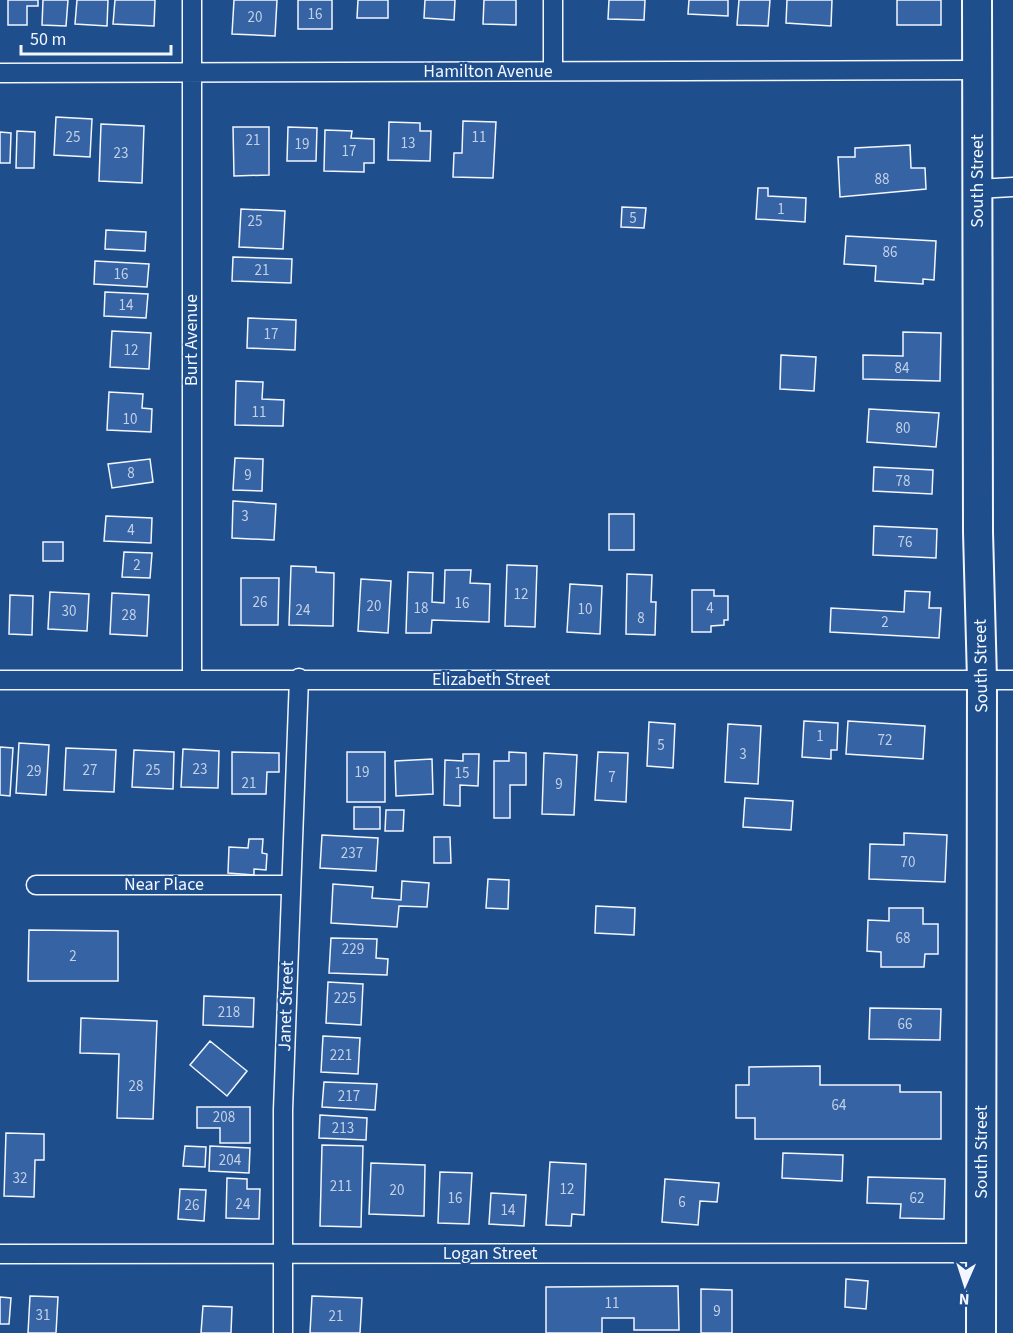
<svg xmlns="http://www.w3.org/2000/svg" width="1013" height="1333" font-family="'Source Sans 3',sans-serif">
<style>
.building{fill:#3563a3;stroke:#f2f6ff;stroke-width:1.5}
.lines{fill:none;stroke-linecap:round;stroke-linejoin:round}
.minor-casing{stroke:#f2f6ff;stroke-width:21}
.primary-casing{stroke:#f2f6ff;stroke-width:32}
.minor{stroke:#1f4e8c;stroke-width:18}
.primary{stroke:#1f4e8c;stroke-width:28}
.labels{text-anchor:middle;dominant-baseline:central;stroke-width:4.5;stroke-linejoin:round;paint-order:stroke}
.number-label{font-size:15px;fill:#c3d1e8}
.street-label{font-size:18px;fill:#f2f6ff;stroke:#1f4e8c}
</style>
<rect width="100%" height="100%" fill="#1f4e8c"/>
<path class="building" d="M8,0H38V6H27V25H8Z
M43,0H68L66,26L42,25Z
M77,0H108L107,26L75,24Z
M115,0H155L154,26L113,24Z
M234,0H277L275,36L232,34Z
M298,0H332V29H298Z
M358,0H388V18H357Z
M425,0H455L454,20L424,18Z
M484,0H516V25L483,24Z
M609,0H645L644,20L608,19Z
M689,0H728V16L688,14Z
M739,0H770L768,26L737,25Z
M787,0H832L831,26L786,23Z
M897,0H941V25H897Z
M56,117L92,119L90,157L54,155Z
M463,121L496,122L493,178L453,177L454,153H462Z
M389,122L420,123V131H431L430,161L388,160Z
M101,124L144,126L142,183L99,181Z
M233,127H269V175L234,176Z
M288,127L317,128L316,161H287Z
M325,130L352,131L351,138L374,139V163H364V172L324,171Z
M17,131L35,132L34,168H16Z
M0,132L11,133L10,163H0Z
M910,145L911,168H925L926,189L840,197L838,157H855V148Z
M758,188H768V196L806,198L805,222L756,219Z
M622,207L646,208L644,228L621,227Z
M241,209L285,211L283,249L239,247Z
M106,230L146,232L145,251L105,249Z
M846,236L936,241L934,280L923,279V284L875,281L876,266L844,264Z
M233,257L292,259L291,283L232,281Z
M95,261L149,264L147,287L94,284Z
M105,292L148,294L146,318L104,316Z
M248,318L296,320L295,350L247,348Z
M112,331L151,333L149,369L110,367Z
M903,332L941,333L940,381L863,379V355L903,356Z
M781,355L816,357L814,391L780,389Z
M236,381L263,382L262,399L284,400L283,426L235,425Z
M109,392L143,394L142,408L152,409L151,432L107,430Z
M869,409L939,413L936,447L867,442Z
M235,458L263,459L262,491L233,490Z
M150,459L153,482L112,488L108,464Z
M874,467L933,470L932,494L873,491Z
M233,501L276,504L274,540L232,538Z
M609,514H634V550H609Z
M106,516L152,518L151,543L104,541Z
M874,526L937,529L936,558L873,555Z
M43,542H63V561H43Z
M124,552L152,553L150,578L122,577Z
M507,565L537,566L535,627L505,626Z
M291,566L316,567V572L334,573L333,626L289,625Z
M445,570H471L470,583L490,584L489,622L432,620L431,633H406L408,572L433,573L432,602L444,603Z
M627,574L652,575L651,602H656L655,635L626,634Z
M241,578H279L278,625H241Z
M361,579L391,581L388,633L358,631Z
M570,584L602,586L600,634L567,632Z
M692,590H714V596H728V620H724V625L711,626V632H692Z
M905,591L930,592L929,608H941L939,638L830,632L831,608L904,612Z
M50,592L89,594L87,631L48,629Z
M112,593L149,595L147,636L110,634Z
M10,595L33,596L32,635L9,634Z
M804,721L838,723L837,750H831V759L802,757Z
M848,721L925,726L923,759L846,754Z
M649,722L675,724L673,768L647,766Z
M728,724L761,726L758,784L725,782Z
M19,743L49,745L46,795L16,793Z
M0,747L13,748L10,796L0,795Z
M66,748L116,750L114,792L64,790Z
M183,749L219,751L218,788L181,787Z
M134,750L174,752L173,789L132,787Z
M232,752L279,753V772H267L266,794H232Z
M347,752H385V802H347Z
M509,752L526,753V785H510V818H494V761H509Z
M598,752L628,753L626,802L595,800Z
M544,753L577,755L574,815L542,814Z
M463,754H479L478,786L460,785V806L444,805L445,760L463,761Z
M432,759L433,794L396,796L395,761Z
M745,798L793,801L791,830L743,827Z
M354,807H380V829H354Z
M386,810H404L403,831H385Z
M904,833L947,835L945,882L869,879L870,844L904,845Z
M322,835L378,838L376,871L320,868Z
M434,837H450L451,863H434Z
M249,839H263L262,853L267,854L266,870L254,869V875L228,873L229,847L248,848Z
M488,879L509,880L508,909L486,908Z
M402,881L429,883L427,907L399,906L397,927L331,923L333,884L373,887L372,898L401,900Z
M596,906L635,908L634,935L595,933Z
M889,908H923V924H938V954H925L924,967H881V952L867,951L868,920L889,921Z
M29,930L118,931V981H28Z
M331,938L377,939L376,958L388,959L387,975L329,973Z
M328,982L363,984L361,1025L326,1023Z
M204,996L254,998L253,1027L203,1025Z
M870,1008L941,1009L940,1040L869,1039Z
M81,1018L157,1021L153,1119L117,1118L119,1054L80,1053Z
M323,1036L360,1038L358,1074L321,1072Z
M210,1041L247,1071L227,1096L190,1065Z
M820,1066V1085H900V1092H941V1139H755V1118H736V1085H749V1067Z
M324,1082L377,1084L375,1110L322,1107Z
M197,1107H250V1143H220V1128H197Z
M320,1115L367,1118L366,1140L319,1138Z
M6,1133L44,1134V1160H35L34,1197L4,1196Z
M322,1145L363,1146L361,1227L320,1226Z
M185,1146L206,1147L205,1167L183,1166Z
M210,1146L250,1148L249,1173L209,1171Z
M783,1153L843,1155L842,1181L782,1178Z
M550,1162L586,1164L584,1215L572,1214L571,1226L546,1225Z
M371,1163L425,1165L424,1216L369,1214Z
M440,1172L472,1173L469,1224L438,1223Z
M868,1177L945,1179L944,1219L900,1218L901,1204L867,1203Z
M227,1178L247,1179V1189H260L259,1219L226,1218Z
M665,1179L719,1183L717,1202L700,1201L698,1225L662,1222Z
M180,1189L206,1190L204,1221L178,1219Z
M491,1193L526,1195L524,1226L489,1224Z
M846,1279L868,1281L866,1309L845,1307Z
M678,1286L679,1330H634V1318H602V1333H546V1287Z
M701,1289L732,1290V1333H701Z
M30,1296L58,1297L56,1333H28Z
M312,1296L362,1298L360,1333H310Z
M0,1297L11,1298L9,1324H0Z
M203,1306L232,1307L231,1333H201Z"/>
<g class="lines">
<g class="minor-casing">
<path id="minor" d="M192,0V680
M553,0V71
M0,73L977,70
M977,189L1013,187
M0,680H1013
M36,885H291
M0,1254L981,1253
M283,1333V1110L299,678"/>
</g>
<g class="primary-casing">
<path id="primary" d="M977,0L978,532L982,680L981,1333"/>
</g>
<use href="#minor" class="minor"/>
<use href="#primary" class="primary"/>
</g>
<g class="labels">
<g class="number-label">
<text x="315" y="14">16</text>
<text x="255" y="17">20</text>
<text x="73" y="137">25</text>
<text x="479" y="137">11</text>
<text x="253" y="140">21</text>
<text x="408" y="143">13</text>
<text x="302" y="144">19</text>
<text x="349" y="151">17</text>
<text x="121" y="153">23</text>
<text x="882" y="179">88</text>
<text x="781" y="209">1</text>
<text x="633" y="218">5</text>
<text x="255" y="221">25</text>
<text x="890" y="252">86</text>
<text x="262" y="270">21</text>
<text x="121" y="274">16</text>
<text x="126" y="305">14</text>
<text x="271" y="334">17</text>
<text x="131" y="350">12</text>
<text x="902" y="368">84</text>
<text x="259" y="412">11</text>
<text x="130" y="419">10</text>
<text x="903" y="428">80</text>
<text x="131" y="473">8</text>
<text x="248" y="475">9</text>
<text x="903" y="481">78</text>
<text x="245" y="516">3</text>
<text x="131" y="530">4</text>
<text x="905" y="542">76</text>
<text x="137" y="565">2</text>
<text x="521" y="594">12</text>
<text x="260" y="602">26</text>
<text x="462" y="603">16</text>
<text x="374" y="606">20</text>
<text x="421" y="608">18</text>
<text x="710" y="608">4</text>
<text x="585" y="609">10</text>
<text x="303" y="610">24</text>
<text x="69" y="611">30</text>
<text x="129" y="615">28</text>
<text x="641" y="618">8</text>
<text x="885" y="622">2</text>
<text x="820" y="736">1</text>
<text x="885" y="740">72</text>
<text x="661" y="745">5</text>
<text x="743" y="754">3</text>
<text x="200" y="769">23</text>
<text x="90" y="770">27</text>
<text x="153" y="770">25</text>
<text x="34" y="771">29</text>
<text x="362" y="772">19</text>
<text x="462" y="773">15</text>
<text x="612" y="777">7</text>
<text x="249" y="783">21</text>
<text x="559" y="784">9</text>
<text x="352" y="853">237</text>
<text x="908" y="862">70</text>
<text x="903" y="938">68</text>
<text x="353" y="949">229</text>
<text x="73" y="956">2</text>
<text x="345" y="998">225</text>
<text x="229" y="1012">218</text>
<text x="905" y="1024">66</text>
<text x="341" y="1055">221</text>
<text x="136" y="1086">28</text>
<text x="349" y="1096">217</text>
<text x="839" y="1105">64</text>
<text x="224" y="1117">208</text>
<text x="343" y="1128">213</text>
<text x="230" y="1160">204</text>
<text x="20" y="1178">32</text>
<text x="341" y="1186">211</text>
<text x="567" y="1189">12</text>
<text x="397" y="1190">20</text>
<text x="455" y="1198">16</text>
<text x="917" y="1198">62</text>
<text x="682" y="1202">6</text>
<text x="243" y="1204">24</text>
<text x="192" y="1205">26</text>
<text x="508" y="1210">14</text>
<text x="612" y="1303">11</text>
<text x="717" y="1311">9</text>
<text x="43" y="1315">31</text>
<text x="336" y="1316">21</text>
</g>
<g class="street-label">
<text x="488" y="71">Hamilton Avenue</text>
<text transform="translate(977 181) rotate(-90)">South Street</text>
<text transform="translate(191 340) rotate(-90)">Burt Avenue</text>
<text transform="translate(981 666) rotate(-91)">South Street</text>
<text x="491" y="679">Elizabeth Street</text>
<text x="164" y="884">Near Place</text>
<text transform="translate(286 1006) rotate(-88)">Janet Street</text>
<text transform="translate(981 1152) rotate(-90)">South Street</text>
<text x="490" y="1253">Logan Street</text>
</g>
</g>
<g transform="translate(965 1285) rotate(183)" stroke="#1f4e8c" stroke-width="4.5" paint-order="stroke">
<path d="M0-4.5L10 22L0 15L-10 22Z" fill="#f2f6ff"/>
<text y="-9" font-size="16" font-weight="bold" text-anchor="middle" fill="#f2f6ff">N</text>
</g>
<path d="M21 45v9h150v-9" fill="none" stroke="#f2f6ff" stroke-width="3"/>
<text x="30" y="45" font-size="18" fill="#f2f6ff" stroke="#1f4e8c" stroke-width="4.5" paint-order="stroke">50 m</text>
</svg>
